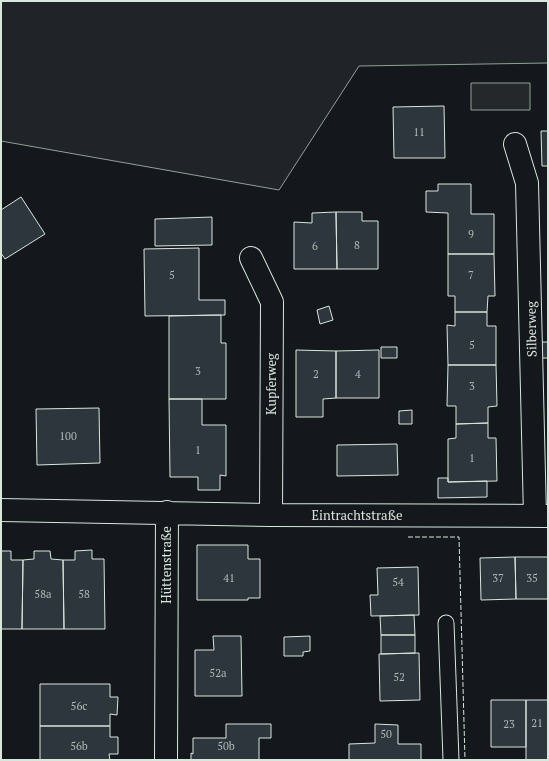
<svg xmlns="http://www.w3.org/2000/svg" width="549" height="761" font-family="'PT Serif',serif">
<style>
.green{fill:#202428;stroke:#939e99}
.parking{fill:#24282b;stroke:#939e99}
.building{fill:#2c363c;stroke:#d8e6dc}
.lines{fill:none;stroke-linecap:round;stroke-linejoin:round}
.service-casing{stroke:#d8e6dc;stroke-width:17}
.minor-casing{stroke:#d8e6dc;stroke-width:24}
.service{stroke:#14181c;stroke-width:15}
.minor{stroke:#14181c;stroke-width:22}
.fence{stroke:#d8e6dc;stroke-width:1;stroke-dasharray:5 2;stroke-linecap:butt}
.labels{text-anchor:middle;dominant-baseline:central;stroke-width:3;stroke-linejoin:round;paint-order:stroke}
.number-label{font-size:11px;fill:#adbab4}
.street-label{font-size:13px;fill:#d8e6dc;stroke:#14181c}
</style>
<rect width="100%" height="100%" fill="#14181c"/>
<path class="green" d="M1,1H548V63L359,66L279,190L1,141Z"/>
<path class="parking" d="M471,83H530V110H471Z"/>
<path class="building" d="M444,106L445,158H394L393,107Z
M541,131H548V166H542Z
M438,184H471V214H494V254H448V213L426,212V191H438Z
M21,197L45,234L5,259L1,253V210Z
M336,212L337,269H294V222L312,223V213Z
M336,212H362V221H378V269H337Z
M212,217V245L155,246V219Z
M199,248V300H225V315L145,316L144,249Z
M448,254H494L495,296H488L487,312H455V296H448Z
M329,306L333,320L320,324L317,310Z
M455,312H487V326H496V365H448L447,325L455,326Z
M221,315V343H226V399H169V316Z
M540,342H548V358H540Z
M381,347H397V358H381Z
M296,350L336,351V398L323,399V417H296Z
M379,350V398H336V351Z
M448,365H496L497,406L488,407V423L456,424V406H447Z
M169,399H202V425H226V476L220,475V490H198V477H170Z
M99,408L100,463L37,465L36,409Z
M412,410V424H399V411Z
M488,423V438H496L497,481L448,482V439L456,438V424Z
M397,444L398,475L337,476V445Z
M438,478H448V482L487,481V497L438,498Z
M197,545H248V559H260V598H248V600H197Z
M92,550V559H104L105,629H64L63,560H75V551Z
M1,551H11V560H23L22,629H1Z
M34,551H50L51,559L63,560L64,629H22L23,560L34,559Z
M515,557H548V599H516Z
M515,557L516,599L481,600L480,558Z
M418,567L419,615L371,616L370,595H378L377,568Z
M414,615L415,635H381L380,616Z
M381,635H415V653L381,654Z
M213,636H241L242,696H195V650H214Z
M310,636V651L303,652V656H284V637Z
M419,653L420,700L380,701L379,654Z
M40,684H110V697H118L117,715L110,714V726H40Z
M491,700H526V747H491Z
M526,700H548V760H526Z
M226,724H271V738H259V760H191V753L193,754V738H226Z
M375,724L398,725V744H421V760H349V744L375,743Z
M40,726H110V737H118V754H109L110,760H40Z"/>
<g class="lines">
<g class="service-casing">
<path id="service" d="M446,623L451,760"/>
</g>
<g class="minor-casing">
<path id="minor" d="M515,144L527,183L535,516
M251,258L272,302L271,515
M1,510L271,515L548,516
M166,760L167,512"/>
</g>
<use href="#service" class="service"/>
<use href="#minor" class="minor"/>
<path class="fence" d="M408,537H459L465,760"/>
</g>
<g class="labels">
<g class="number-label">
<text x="419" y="132">11</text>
<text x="471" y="234">9</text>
<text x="357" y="245">8</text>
<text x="315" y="246">6</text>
<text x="172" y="275">5</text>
<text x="471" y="275">7</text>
<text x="472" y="345">5</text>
<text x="198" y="371">3</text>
<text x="316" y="374">2</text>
<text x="358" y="374">4</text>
<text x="472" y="386">3</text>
<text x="68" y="436">100</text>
<text x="198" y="450">1</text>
<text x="472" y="458">1</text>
<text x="229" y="578">41</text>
<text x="498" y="578">37</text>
<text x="532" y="578">35</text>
<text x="398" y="582">54</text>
<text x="43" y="594">58a</text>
<text x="84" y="594">58</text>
<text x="218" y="673">52a</text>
<text x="399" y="677">52</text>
<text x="79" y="706">56c</text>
<text x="537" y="723">21</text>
<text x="509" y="724">23</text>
<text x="386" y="734">50</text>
<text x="79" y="746">56b</text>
<text x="226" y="746">50b</text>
</g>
<g class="street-label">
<text transform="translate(531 329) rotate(-91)">Silberweg</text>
<text transform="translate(271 384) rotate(-90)">Kupferweg</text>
<text x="357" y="515">Eintrachtstraße</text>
<text transform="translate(166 565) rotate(-90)">Hüttenstraße</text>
</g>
</g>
<rect width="549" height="761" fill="none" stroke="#d8e6dc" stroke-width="4"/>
</svg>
